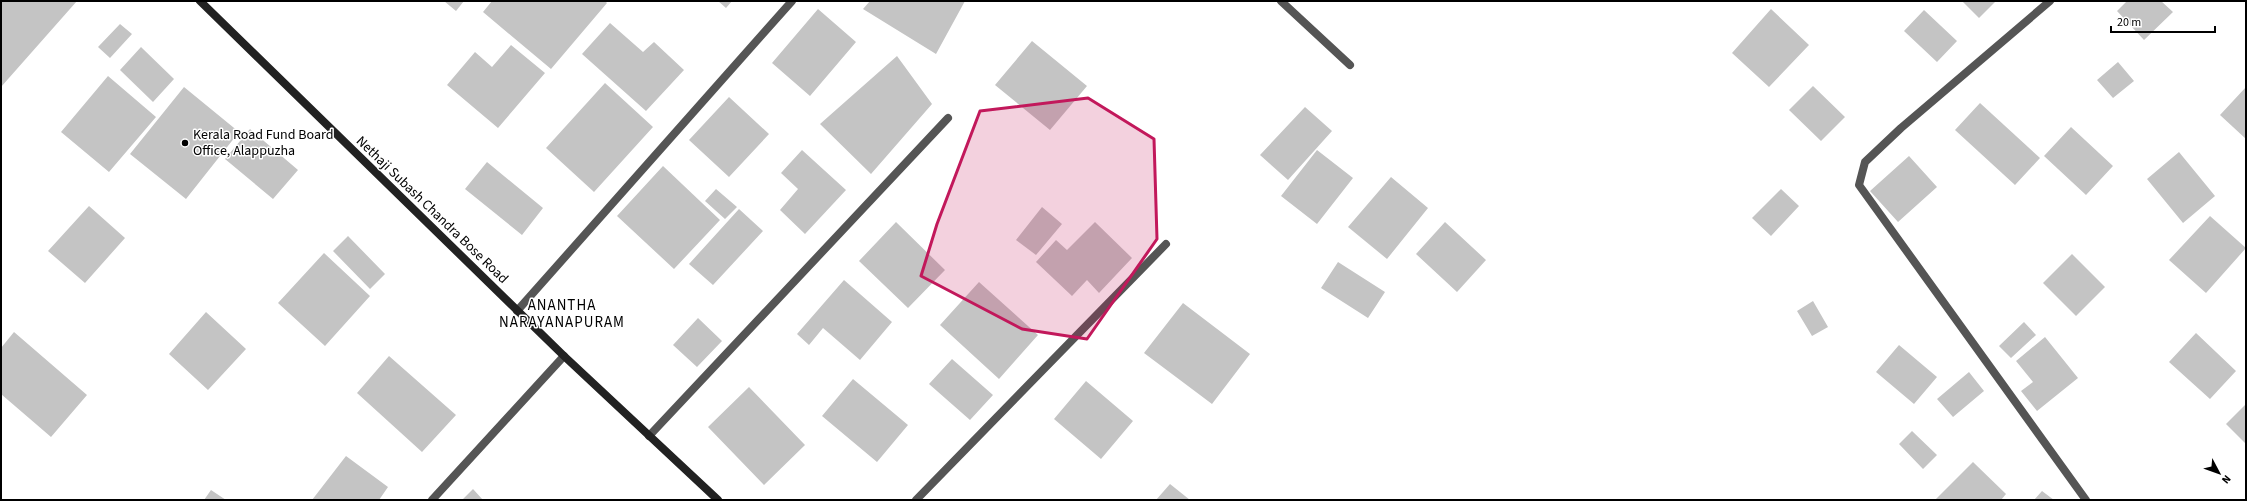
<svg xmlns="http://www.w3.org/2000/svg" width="2247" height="501" font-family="'Source Sans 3',sans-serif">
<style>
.building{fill:#c4c4c4}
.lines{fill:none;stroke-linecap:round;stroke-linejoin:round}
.lane{stroke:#555;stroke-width:8}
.street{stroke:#555;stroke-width:8}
.secondary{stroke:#222;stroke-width:8}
.marked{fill:#c2185b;fill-opacity:0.2;stroke:#c2185b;stroke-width:3;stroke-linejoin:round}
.poi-dot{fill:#000;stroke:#fff;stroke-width:1.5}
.labels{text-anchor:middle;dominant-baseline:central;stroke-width:3;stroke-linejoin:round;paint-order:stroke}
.poi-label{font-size:14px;fill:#000;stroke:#fff;text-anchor:start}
.street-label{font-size:14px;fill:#000;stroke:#fff}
.neighbourhood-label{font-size:15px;letter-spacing:1px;fill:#000;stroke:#fff}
</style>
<rect width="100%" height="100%" fill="#fff"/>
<path class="building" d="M1,1H77L1,87Z
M444,1H464L456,11Z
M492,1H605L607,3L551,69L483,12Z
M718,1H732L726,8Z
M870,1H965L936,54L863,9Z
M1962,1H1996L1979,18Z
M2127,1H2161L2173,12L2144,40L2117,11Z
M818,9L856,42L810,96L772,63Z
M1771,9L1809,45L1769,87L1732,53Z
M1924,10L1957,41L1937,62L1904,31Z
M610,23L643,52L654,42L684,70L646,111L582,54Z
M120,24L132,34L110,58L98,47Z
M1032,41L1087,86L1050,130L995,85Z
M511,45L545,73L498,128L447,85L475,52L492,67Z
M141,47L174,79L153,102L120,70Z
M897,56L932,104L871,174L820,124Z
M2118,62L2134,81L2113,98L2097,80Z
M108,76L156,117L109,172L61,132Z
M605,83L653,127L594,192L546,148Z
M1813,86L1845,117L1821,141L1789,110Z
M184,87L239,132L186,199L130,154Z
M2246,87V139L2220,115Z
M729,97L769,134L729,177L689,140Z
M1980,103L2040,158L2015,185L1955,130Z
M1305,107L1332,131L1288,180L1260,155Z
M2071,127L2113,166L2086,195L2044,156Z
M250,129L298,170L273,199L225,159Z
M802,150L846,190L805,234L780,210L798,189L781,173Z
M1317,150L1353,178L1317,224L1281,196Z
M2179,152L2215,196L2183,223L2147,179Z
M1909,156L1937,187L1898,222L1870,191Z
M487,162L543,208L522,235L465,189Z
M663,166L720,220L674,269L617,216Z
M1391,177L1428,208L1387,259L1348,227Z
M716,189L737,207L725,219L705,201Z
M1781,189L1799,206L1771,236L1752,218Z
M89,206L125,238L85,283L48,251Z
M1042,207L1062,224L1036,255L1016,240Z
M739,209L763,231L713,285L689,264Z
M2210,216L2246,248L2206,293L2169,260Z
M896,222L945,270L908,308L859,261Z
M1095,222L1132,258L1099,293L1087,280L1072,296L1036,262L1056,240L1067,250Z
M1445,222L1486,260L1457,292L1416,254Z
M348,236L385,274L370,289L333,251Z
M324,253L370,296L325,346L278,303Z
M2072,254L2105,287L2076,316L2043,283Z
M1338,262L1385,292L1368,318L1321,288Z
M844,280L892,322L860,360L823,328L809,345L797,334Z
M979,282L1038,335L999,379L940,325Z
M1813,301L1828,327L1812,336L1797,311Z
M1183,303L1250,354L1212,404L1144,353Z
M206,312L246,349L208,390L169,354Z
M698,318L722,341L697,367L673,345Z
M2024,322L2036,335L2011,358L1999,346Z
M14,332L87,395L51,437L1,394V348Z
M2196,333L2236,371L2210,399L2169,362Z
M2045,337L2078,378L2037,411L2021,391L2033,382L2016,361Z
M1899,345L1937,377L1914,404L1876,372Z
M389,356L456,415L422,452L357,393Z
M952,359L993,395L970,420L929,384Z
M1969,372L1984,391L1953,417L1937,399Z
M853,379L908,425L877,462L822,416Z
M1086,381L1133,421L1101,459L1054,419Z
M749,387L805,445L764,485L708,427Z
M2246,404V444L2226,424Z
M1912,431L1937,455L1923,469L1899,444Z
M346,456L388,487L379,500H312Z
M1973,462L2006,494L2001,500H1935Z
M1170,484L1190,500H1156Z
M473,489L483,500H462Z
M211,490L226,500H204Z
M2042,491L2054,500H2034Z"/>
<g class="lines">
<path class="lane" d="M1281,1L1350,65
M649,436L948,118"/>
<path class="street" d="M2050,1L1901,128L1865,162L1859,185L2086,500
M517,311L792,1
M432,500L564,356
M916,500L1166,244"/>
<path class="secondary" d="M200,1L564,356L718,500"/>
</g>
<path class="marked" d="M1088,98L1154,139L1157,239L1087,339L1022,329L921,276L937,224L980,111Z"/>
<circle class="poi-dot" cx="185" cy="143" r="4"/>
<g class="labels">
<g class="poi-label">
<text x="193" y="135">Kerala Road Fund Board<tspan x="193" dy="16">Office, Alappuzha</tspan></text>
</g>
<g class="street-label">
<text transform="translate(432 210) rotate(44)">Nethaji Subash Chandra Bose Road</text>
</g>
<g class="neighbourhood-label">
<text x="562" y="305">ANANTHA<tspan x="562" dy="17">NARAYANAPURAM</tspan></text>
</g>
</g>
<rect width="2247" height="501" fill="none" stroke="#000000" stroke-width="4"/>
<g transform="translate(2219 473) rotate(131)" stroke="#ffffff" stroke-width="3" paint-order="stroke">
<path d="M0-3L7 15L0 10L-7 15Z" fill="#000000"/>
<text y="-6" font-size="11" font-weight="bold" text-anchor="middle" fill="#000000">N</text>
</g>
<path d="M2111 26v6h104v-6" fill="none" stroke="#000000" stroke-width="2"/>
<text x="2117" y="26" font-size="12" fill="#000000" stroke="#ffffff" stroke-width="3" paint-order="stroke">20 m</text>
</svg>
